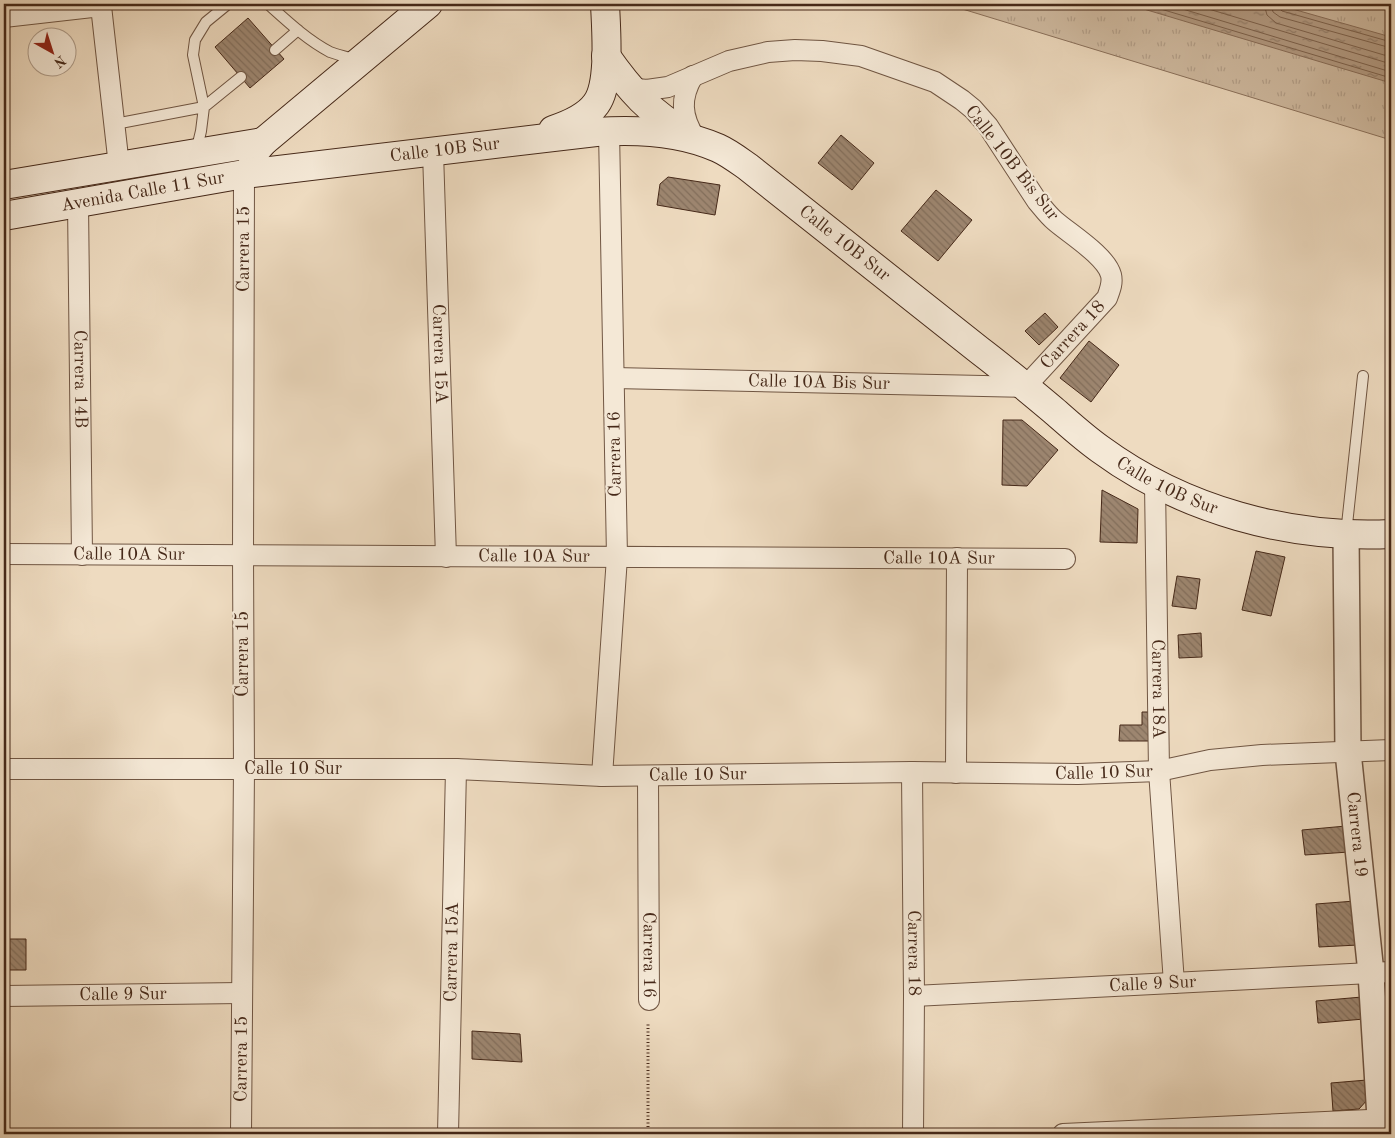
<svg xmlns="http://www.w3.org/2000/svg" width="1395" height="1138" font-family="'Old Standard TT',serif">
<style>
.grass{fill:url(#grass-tufts);stroke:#8c735e}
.water{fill:url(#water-ripples);stroke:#896f5b}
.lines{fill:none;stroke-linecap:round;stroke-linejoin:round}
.shore{stroke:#7e6450;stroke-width:1}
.building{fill:url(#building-back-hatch);stroke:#462919}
.service-casing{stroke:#705643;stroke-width:12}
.minor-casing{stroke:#705643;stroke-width:22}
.tertiary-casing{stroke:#705643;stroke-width:28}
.secondary-casing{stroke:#462919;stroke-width:30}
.path{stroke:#462919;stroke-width:3;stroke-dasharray:1 2.5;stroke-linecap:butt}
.service{stroke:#f4e8d6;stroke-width:10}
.minor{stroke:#f4e8d6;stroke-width:20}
.tertiary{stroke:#f4e8d6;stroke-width:25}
.secondary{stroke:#f4e8d6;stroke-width:28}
.labels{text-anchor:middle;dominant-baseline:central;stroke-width:4.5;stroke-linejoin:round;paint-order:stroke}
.street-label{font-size:18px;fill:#462919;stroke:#f4e8d6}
</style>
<defs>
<pattern id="grass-tufts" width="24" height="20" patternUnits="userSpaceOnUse" patternTransform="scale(1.25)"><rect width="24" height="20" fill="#d1bda4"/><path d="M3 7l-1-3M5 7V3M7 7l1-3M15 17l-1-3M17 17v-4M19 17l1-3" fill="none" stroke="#b5a28d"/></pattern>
<pattern id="water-ripples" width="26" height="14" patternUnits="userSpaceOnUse" patternTransform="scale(1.25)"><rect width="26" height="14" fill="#b59e87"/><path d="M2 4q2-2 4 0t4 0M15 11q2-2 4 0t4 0" fill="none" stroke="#95816e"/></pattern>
<pattern id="building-back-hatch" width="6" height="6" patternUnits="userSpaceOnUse" patternTransform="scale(1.25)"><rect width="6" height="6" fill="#9d8670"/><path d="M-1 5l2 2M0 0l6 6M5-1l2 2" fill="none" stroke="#826e5b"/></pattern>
</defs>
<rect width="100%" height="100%" fill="#eedbc0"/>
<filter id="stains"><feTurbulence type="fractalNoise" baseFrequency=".004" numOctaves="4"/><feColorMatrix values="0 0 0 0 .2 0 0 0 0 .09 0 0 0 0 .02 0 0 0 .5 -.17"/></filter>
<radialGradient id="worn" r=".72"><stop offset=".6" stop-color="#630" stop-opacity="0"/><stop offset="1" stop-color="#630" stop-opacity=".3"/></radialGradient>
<path class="grass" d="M946,4H1391V140Z"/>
<path class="water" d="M1127,4H1275L1391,37V83Z"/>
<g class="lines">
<path class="shore" d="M1144,4L1391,78
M1166,4L1391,72
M1192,4L1391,64
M1264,4L1267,15L1276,23L1384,55L1391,56
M1271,4L1273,12L1280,17L1391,48
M1278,4L1279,8L1282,11L1391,42"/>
</g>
<path class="building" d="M248,18L284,59L250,88L215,47Z
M841,135L874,163L852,190L818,163Z
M668,177L720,185L715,215L657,205L660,184Z
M936,190L972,220L938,261L901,231Z
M1045,313L1058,327L1039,345L1025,331Z
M1089,341L1119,365L1091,402L1060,378Z
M1003,420H1022L1058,450L1027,486L1002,485Z
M1102,490L1138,509L1137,543L1100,542Z
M1256,551L1285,557L1271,616L1242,610Z
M1177,576L1200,579L1196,609L1172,606Z
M1201,633L1202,657L1179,658L1178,635Z
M1142,712H1150V741H1119L1120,725H1142Z
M1346,826L1349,852L1305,855L1302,830Z
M1355,901L1358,945L1319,947L1316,904Z
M4,939H26V970H4Z
M1362,997L1364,1019L1318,1023L1316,1001Z
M472,1031L520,1034L522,1062L472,1059Z
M1367,1080L1368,1099L1359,1109L1333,1111L1331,1083Z"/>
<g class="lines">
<g class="service-casing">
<path id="service" d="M268,4C287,21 307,40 330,52C338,55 348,57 356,60
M275,50L298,30
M115,124L204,107L241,77
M196,152L201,131L204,107L193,55L195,40L206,22L228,4
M1346,534L1363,376"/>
</g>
<g class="minor-casing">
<g id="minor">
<path d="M4,17L101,6L119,166"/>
<path d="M693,76C680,98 681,116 695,138"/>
<path id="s1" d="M433,152L446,557"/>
<path id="s2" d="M78,203L82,555"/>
<path id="s3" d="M614,378L1025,387L1107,298C1110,290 1113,283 1111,275C1106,256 1070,234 1055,221C1048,215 1043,208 1037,201L988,126L973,109L962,100L935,82L861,56L822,51L795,50L768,52L729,61L668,87L647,90L637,89L627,85"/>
<path id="s4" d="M1155,484L1159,771L1174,983"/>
<path id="s5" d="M4,554L1065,559"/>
<path id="s6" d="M4,769H456L602,776L912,772L1078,774L1159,771L1210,760L1262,755L1391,750"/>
<path id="s7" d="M912,772L914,996L913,1134"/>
<path d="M956,773L957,558"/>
<path d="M602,776L617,557L609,131"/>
<path id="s8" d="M648,776L649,1000"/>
<path id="s9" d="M4,996L241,993"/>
<path id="s10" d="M914,996L1391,972"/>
<path id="s11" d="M241,1134L244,769L243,555L244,174"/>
<path id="s12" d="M448,1134L456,769"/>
<path d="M1063,1134L1391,1119"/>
</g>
</g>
<g class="tertiary-casing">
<g id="tertiary">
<path id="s13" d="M1346,534L1348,752L1371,973L1381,1134"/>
</g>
</g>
<g class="secondary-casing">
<g id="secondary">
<path d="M606,56C629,89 651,114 686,133"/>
<path d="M553,130C568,125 586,118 596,104C611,84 606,29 605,4"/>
<path d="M252,155L263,142L428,4"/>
<path d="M4,185L263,142"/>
<path id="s14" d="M4,216L244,174L596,132C637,129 680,131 718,148C729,153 738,160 748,167C825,228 902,289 979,350C1004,369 1028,389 1053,410C1068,423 1083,437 1100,449C1183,510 1289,539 1391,534"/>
</g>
</g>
<path class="path" d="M648,1134V1022"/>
<use href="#service" class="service"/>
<use href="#minor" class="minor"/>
<use href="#tertiary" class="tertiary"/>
<use href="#secondary" class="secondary"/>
</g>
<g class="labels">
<g class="street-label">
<text stroke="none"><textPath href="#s14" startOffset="446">Calle 10B Sur</textPath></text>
<text transform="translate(1012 163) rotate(52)">Calle 10B Bis Sur</text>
<text stroke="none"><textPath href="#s14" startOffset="141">Avenida Calle 11 Sur</textPath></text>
<text stroke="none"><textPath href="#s14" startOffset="881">Calle 10B Sur</textPath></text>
<text stroke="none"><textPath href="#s11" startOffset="885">Carrera 15</textPath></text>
<text stroke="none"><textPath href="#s3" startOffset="482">Carrera 18</textPath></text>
<text stroke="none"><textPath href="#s1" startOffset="202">Carrera 15A</textPath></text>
<text stroke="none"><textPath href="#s2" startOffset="176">Carrera 14B</textPath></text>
<text stroke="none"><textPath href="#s3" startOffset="205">Calle 10A Bis Sur</textPath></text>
<text transform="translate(615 454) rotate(-91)">Carrera 16</text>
<text stroke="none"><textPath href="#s14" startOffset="1286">Calle 10B Sur</textPath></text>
<text stroke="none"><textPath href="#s5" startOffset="125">Calle 10A Sur</textPath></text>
<text stroke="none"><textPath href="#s5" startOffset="530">Calle 10A Sur</textPath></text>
<text stroke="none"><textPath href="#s5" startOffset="935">Calle 10A Sur</textPath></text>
<text transform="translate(243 654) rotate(-90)">Carrera 15</text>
<text stroke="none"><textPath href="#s4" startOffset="205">Carrera 18A</textPath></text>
<text stroke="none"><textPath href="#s6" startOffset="289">Calle 10 Sur</textPath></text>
<text stroke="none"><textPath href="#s6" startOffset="1100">Calle 10 Sur</textPath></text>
<text stroke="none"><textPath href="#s6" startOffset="694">Calle 10 Sur</textPath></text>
<text stroke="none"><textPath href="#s13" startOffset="301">Carrera 19</textPath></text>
<text stroke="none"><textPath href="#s12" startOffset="182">Carrera 15A</textPath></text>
<text stroke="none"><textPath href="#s7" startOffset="181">Carrera 18</textPath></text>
<text stroke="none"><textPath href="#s8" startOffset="179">Carrera 16</textPath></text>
<text stroke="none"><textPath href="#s10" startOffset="239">Calle 9 Sur</textPath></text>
<text stroke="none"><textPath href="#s9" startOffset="119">Calle 9 Sur</textPath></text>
<text stroke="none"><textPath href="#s11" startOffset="75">Carrera 15</textPath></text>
</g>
</g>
<rect width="1395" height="1138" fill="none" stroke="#eedbc0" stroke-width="20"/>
<rect x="5" y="5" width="1385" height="1128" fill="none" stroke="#462919" stroke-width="2.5"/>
<rect x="10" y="10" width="1375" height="1118" fill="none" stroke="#462919"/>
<g transform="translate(52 52) rotate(141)"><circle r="24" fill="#f4e8d6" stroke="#ae9c8a"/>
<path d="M0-4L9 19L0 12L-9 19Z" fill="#8f2418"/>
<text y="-8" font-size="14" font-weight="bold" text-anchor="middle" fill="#462919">N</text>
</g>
<rect width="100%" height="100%" filter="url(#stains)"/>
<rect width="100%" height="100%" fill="url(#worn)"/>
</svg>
